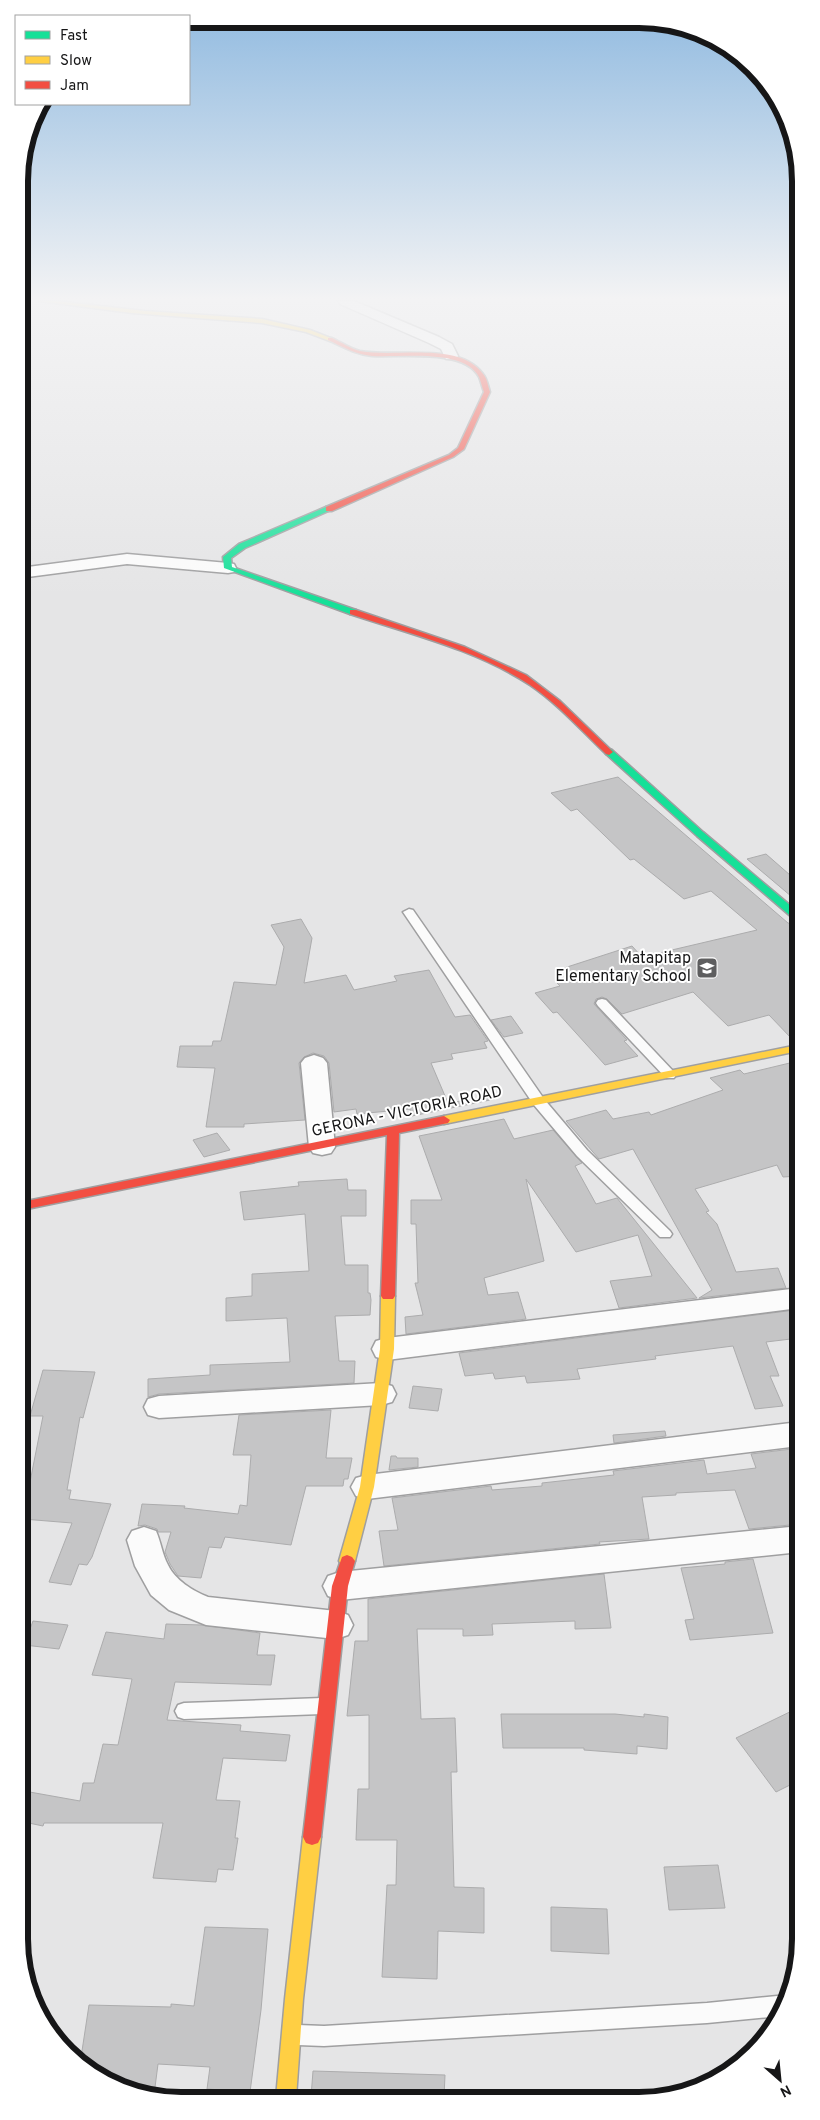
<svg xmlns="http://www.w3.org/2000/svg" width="820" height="2120" font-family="Overpass,sans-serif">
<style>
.building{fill:#c5c5c6;stroke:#acacad}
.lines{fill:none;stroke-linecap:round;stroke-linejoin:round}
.lane-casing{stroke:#9f9fa0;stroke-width:3}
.street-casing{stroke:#9f9fa0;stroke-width:3}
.fast-casing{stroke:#9f9fa0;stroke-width:3}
.slow-casing{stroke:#9f9fa0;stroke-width:3}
.jam-casing{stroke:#9f9fa0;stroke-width:3}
.lane{fill:#fbfbfb;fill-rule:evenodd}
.street{fill:#fbfbfb;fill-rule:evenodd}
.fast{fill:#16e098;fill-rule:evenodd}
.slow{fill:#ffcf43;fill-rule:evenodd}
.jam{fill:#f24e42;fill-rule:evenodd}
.labels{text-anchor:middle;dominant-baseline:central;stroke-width:4;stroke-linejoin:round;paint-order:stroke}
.poi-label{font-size:16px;fill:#161617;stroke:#fff;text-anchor:end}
.street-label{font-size:16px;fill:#161617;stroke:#fff}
.rim{fill:none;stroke:#161617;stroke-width:6}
</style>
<rect width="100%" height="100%" fill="#e5e5e6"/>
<path class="building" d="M618,777L788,923L798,926V1038L792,1039L769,1015L728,1026L693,992L622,1014L607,999L602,997L596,999L594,1004L627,1040L624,1041L638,1056L605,1065L557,1012L553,1013L535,993L560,986L556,982L573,976L564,968L632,946L642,957L757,930L711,891L684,899L634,859L630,860L577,809L571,811L551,793Z
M766,854L798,882V902L747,859Z
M301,919L312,938L304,983L346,975L354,990L397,981L394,976L429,970L455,1017L470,1015L488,1041L484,1042L487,1048L451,1054L453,1059L431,1063L448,1103L493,1096L495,1099L412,1116L410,1109L357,1114L356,1109L334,1112L329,1063L324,1056L313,1053L304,1057L299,1063L305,1120L244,1124V1127H206L215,1068L177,1067L180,1046H212L213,1041H221L234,982L276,985L284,947L271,925Z
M511,1016L523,1033L504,1037L491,1020Z
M798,1061L799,1176L783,1177L777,1165L695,1189L709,1211L706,1212L717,1224L736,1272L778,1268L786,1288L699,1298L712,1290L633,1149L599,1159L566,1121L606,1110L613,1119L649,1112L651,1115L723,1090L710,1078L740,1070L744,1074Z
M504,1119L514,1139L553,1130L582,1163L575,1166L596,1204L617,1198L697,1298L619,1308L610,1281L652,1276L638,1235L576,1252L526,1179L544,1261L484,1278L488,1295L518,1292L526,1319L406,1334L405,1317L423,1315L415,1283H418L416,1224H411V1200H442L419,1136Z
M217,1133L230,1150L204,1157L193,1140Z
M347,1179L348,1190H366V1216H341L345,1265H368V1293H370L371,1300L370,1315L335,1316L339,1361H355L354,1383L159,1394L148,1397V1379L210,1375V1365L290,1362L287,1318L226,1321V1298L252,1296V1274L309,1271L305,1214L244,1220L240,1192L299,1186L298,1182Z
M795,1310L799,1320V1338L766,1342L779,1376H770L783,1406L755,1409L733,1346L655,1356L656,1359L577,1369L580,1379L527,1383L525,1376L495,1379L493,1373L465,1376L459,1353Z
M43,1370L95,1372L83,1418L80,1417L67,1490H71L69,1499L111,1504L92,1557L87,1565L79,1564L71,1585L49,1582L72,1523L23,1519V1486L29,1487L43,1416H30Z
M413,1386L442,1389L438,1411L409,1408Z
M331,1410L326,1458H352L348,1479H344L343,1486H306L291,1545L225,1537L221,1548L209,1547L201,1578L178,1576L170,1564L165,1552L171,1532H158L157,1529L145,1525L138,1526L142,1504L185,1506L184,1508L238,1514L240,1505L247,1506L251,1455H233L239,1415Z
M665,1431L666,1436L614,1443L613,1435Z
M800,1448V1524L749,1529L735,1490L676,1493V1495L642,1497L649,1539L599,1542L600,1544L384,1566L379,1531L398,1530L392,1498L491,1486L492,1490L542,1486V1483L614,1475L613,1471L704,1460L707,1474L756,1468L751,1454Z
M391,1456H396L397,1458H418V1467L389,1470Z
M753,1559L773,1633L690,1640L685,1620L694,1619L681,1568L725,1564V1562Z
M604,1574L611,1628L575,1629V1621L492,1624L493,1635L463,1636V1629H417L421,1719L455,1718L457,1772H451L454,1887L484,1888V1933L438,1931L437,1979L382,1977L387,1885H396L397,1840H356L358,1789H369V1715L347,1716L355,1641H368V1599Z
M33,1621L68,1625L59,1649L24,1645Z
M166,1624L202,1625L260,1633L257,1655H275L271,1685L175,1682L167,1720L241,1725L240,1731L290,1735L286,1761L223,1758L216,1800L240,1801L235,1838H238L233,1870L218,1869L216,1882L153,1878L163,1823H44L43,1826L24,1822V1791L80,1801L83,1783H94L103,1744L118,1745L132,1679L92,1675L106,1632L164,1639Z
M800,1707V1780L776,1792L736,1738Z
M501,1714H615L644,1717V1714L668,1717L667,1749L637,1746V1754L584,1750V1748H503Z
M718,1865L725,1908L669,1910L664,1867Z
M551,1907L607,1909L609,1954L551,1951Z
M205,1927L268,1929L261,2010L250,2092L207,2089L210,2067L158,2064L154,2095L138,2094L109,2084L80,2064L89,2005L171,2007V2004L194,2006Z
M313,2071L445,2075L444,2097H311Z"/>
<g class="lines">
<g class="lane-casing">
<path id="lane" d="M409,909L413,910L544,1099L587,1150L670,1231L672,1234L670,1237H660L577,1156L534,1105L403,912Z
M602,999L606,1000L674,1072L676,1075L674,1078H666L598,1006L596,1003L598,1000Z
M322,1698L328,1701L331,1706L328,1711L322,1714L184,1719L178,1717L175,1711L178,1705L184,1703Z
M787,1995L790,1996L781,2016L707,2023L324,2046L298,2045L291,2042L288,2035L291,2028L298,2025L324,2026L707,2003Z"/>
</g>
<g class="street-casing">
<path id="street" d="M338,301H354L439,337L452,344L458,356L456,359H446L441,349L429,343L340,304Z
M127,554L228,563L234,564L236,568L234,572L228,573L127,564L20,578V568Z
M314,1055L323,1058L327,1063L335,1147L331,1153L322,1155L313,1153L309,1147L301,1063L305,1058Z
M799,1288V1308L387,1360L376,1357L372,1349L376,1341L387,1338Z
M381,1383L392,1386L396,1394L392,1402L381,1405L159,1418L148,1415L144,1407L148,1399L159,1396Z
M799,1422V1446L367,1499L356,1496L351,1487L356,1478L367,1475Z
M800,1526V1552L340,1600L328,1596L323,1586L328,1576L340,1572Z
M144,1527L156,1531C161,1542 162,1554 168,1565C175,1580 193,1591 208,1597L336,1611L348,1615L353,1625L348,1635L336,1639L206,1625L169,1610L151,1595L135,1566L127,1540L132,1531Z"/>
</g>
<g class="fast-casing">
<path id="fast" d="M326,507L333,509L245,548L231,558L232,567L356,610V614H350L224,568L223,557L239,544Z
M609,749L612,750L703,832L798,912V920L794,919L697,836L606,754V750Z"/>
</g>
<g class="slow-casing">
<path id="slow" d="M39,301H56L145,311L262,319L310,330L333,339L330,341L306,332L262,323L132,313Z
M798,1045V1051L444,1124L438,1120L444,1116Z
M388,1291L393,1293L395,1296L394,1349L374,1487L355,1561L352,1565L347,1567L342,1565L339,1561L360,1487L380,1349L381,1296L383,1293Z
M312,1829L318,1831L321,1837L303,1999L296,2098H276L285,1999L303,1837L306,1831Z"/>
</g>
<g class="jam-casing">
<path id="jam" d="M328,338H332C341,342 351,349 360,351C396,358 459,341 483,374C487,378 488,386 490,392L464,449L453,457L332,511H326V507L449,455L458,448L484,392C482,387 481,382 479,377C464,348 399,358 372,356C355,354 343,347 328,340Z
M350,610H356L465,647L526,675L560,701L613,752L609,755L606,754C581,730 558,704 530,685C477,650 410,634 350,614Z
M444,1116L450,1120L448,1123L399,1133L395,1296L393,1299H383L381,1296L387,1135L22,1210V1202Z
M347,1555L352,1557L355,1561L348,1586L321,1837L318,1843L312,1845L306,1843L303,1837L332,1586L342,1557Z"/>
</g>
<use href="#lane" class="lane"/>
<use href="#street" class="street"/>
<use href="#fast" class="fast"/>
<use href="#slow" class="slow"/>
<use href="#jam" class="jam"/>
</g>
<linearGradient id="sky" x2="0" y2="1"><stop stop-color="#90bae0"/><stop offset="0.5" stop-color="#f3f3f4"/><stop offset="1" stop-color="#f3f3f4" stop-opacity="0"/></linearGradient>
<rect width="820" height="598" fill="url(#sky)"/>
<defs>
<g id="school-square" transform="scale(1.125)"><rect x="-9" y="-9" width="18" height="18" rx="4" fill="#5e5e5f" stroke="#fff"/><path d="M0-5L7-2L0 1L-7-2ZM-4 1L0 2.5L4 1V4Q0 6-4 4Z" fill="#fff"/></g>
</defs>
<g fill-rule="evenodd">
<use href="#school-square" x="707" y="968"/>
</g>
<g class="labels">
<g class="poi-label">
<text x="691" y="959">Matapitap<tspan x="691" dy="18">Elementary School</tspan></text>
</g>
<g class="street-label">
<text transform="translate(407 1112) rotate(-12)">GERONA - VICTORIA ROAD</text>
</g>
</g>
<path d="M0 0H820V2120H0ZM181 28H639A153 153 0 0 1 792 181V1939A153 153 0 0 1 639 2092H181A153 153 0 0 1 28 1939V181A153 153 0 0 1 181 28Z" fill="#fff" fill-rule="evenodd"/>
<path class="rim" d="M181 28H639A153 153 0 0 1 792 181V1939A153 153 0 0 1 639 2092H181A153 153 0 0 1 28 1939V181A153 153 0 0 1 181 28Z"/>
<rect x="15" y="15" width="175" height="90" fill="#ffffff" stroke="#a2a2a2"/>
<rect x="25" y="31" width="25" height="8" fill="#16e098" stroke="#a2a2a2"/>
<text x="60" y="40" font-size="15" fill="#161617">Fast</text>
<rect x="25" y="56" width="25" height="8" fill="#ffcf43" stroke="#a2a2a2"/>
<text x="60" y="65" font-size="15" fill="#161617">Slow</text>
<rect x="25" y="81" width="25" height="8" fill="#f24e42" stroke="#a2a2a2"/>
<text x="60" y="90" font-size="15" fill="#161617">Jam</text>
<g transform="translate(780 2080) rotate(153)" stroke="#ffffff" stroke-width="4" paint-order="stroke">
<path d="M0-4L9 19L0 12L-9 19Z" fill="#161617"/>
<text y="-8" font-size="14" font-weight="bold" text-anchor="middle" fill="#161617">N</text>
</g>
</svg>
